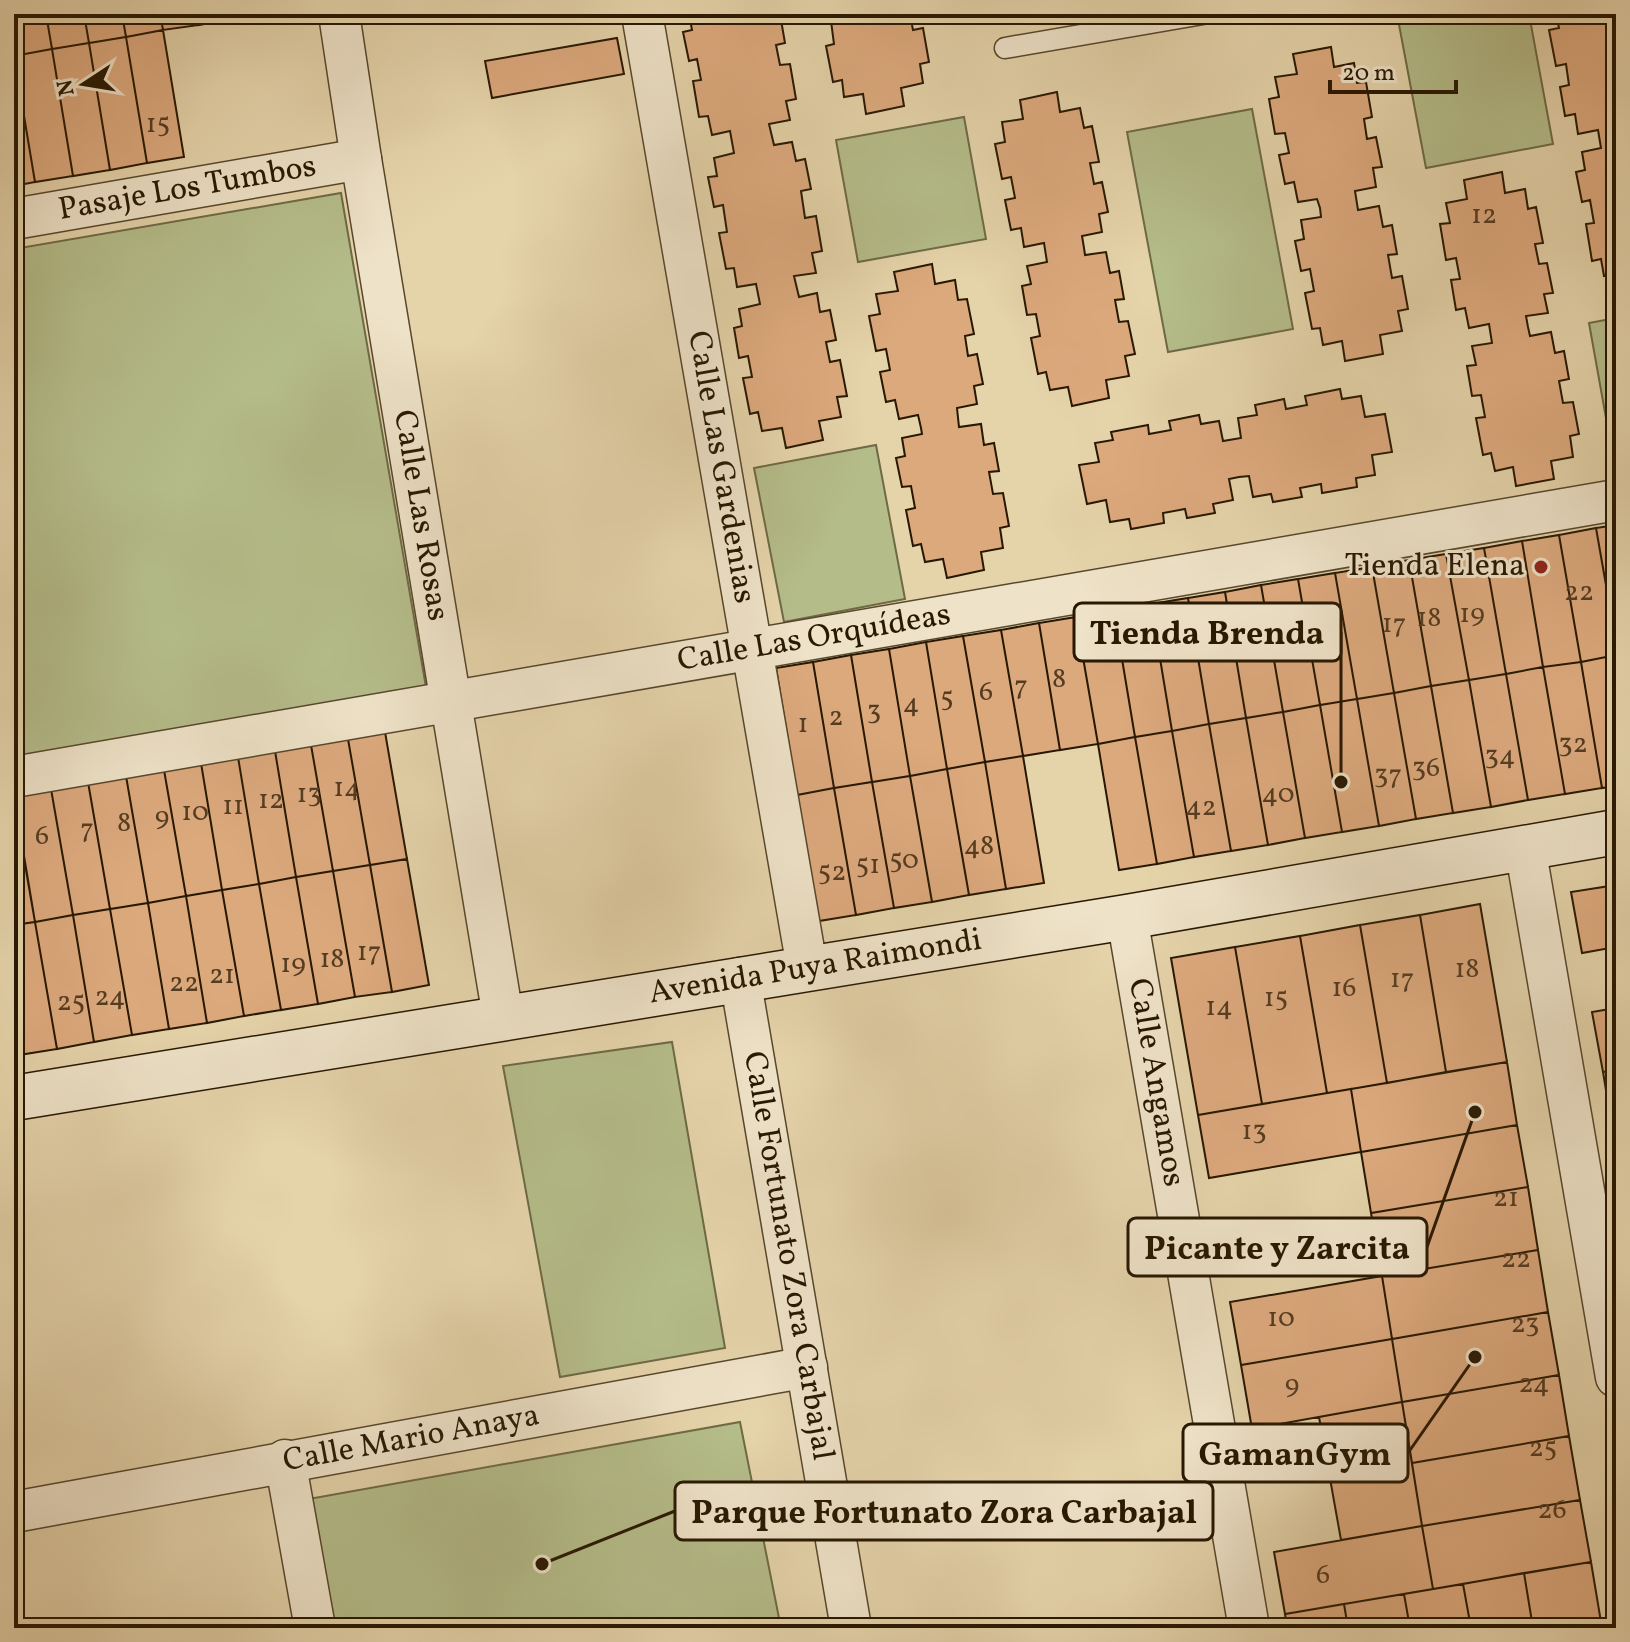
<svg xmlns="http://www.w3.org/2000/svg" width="1630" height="1642" font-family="Vollkorn,serif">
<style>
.green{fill:#b4bc89;stroke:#6e6a46;stroke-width:2}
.building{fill:#dca97d;stroke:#281802;stroke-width:2}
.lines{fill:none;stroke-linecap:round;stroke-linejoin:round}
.lane-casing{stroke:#57472c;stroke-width:23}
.street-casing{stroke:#57472c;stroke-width:43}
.secondary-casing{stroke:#281802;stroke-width:47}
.lane{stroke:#eee2c8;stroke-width:20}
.street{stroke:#eee2c8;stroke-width:40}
.secondary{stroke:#eee2c8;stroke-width:44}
.poi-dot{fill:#8f2418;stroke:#eee2c8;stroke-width:3}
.labels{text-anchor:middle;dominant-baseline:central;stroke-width:6;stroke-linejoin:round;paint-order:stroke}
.number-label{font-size:28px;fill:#553c21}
.street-label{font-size:32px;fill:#281802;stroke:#eee2c8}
.poi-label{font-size:32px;fill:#281802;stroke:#eee2c8;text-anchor:end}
.leader{fill:none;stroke:#281802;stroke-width:3}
.callout-dot{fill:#281802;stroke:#eee2c8;stroke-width:3}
.callout{fill:#eee2c8;stroke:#281802;stroke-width:3}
.callout-label{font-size:34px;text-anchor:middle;font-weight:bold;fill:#281802}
</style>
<rect width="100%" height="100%" fill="#e5d3aa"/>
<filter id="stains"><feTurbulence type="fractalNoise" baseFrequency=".0025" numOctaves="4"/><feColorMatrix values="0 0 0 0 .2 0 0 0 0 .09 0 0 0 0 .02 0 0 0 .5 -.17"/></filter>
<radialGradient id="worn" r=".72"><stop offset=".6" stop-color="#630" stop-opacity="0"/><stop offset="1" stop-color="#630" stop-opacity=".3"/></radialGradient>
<path class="green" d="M1397,14H1529L1553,144L1426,168Z
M1252,109L1293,329L1168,352L1127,132Z
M964,117L986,239L858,262L836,140Z
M341,193L427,693L14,761V249Z
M1616,318V474L1589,323Z
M876,445L905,599L784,622L754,468Z
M672,1042L725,1348L560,1377L503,1066Z
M740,1422L781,1628H327L303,1500Z"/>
<path class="building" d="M14,14H46L52,49L14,56Z
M46,14H84L89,43L52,49Z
M84,14H122L126,37L89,43Z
M122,14H160L163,30L126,37Z
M160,14H197L199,25L163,30Z
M197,14H235L236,18L199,25Z
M689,14H780L785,43L776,45L780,65L790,64L796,99L786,101L790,120L769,124L774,145L792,142L796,161L805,159L811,189L801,191L805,218L816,216L822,251L812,253L816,273L794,276L799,297L817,293L820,312L830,310L836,340L826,342L830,362L840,360L847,396L837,397L841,417L819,421L823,440L786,448L782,428L762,431L758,412L750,414L743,378L752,377L748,356L739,358L734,328L742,326L739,309L760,304L756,284L737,287L734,268L726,269L719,233L727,232L723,205L714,207L708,177L717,176L714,158L734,153L730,131L712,135L708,116L699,117L693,81L701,80L697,59L689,61L683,32L692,30Z
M820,14H910L913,30L923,28L929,62L920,64L923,83L901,88L904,106L866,114L863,94L844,97L842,80L833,82L826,46L834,44L831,21L822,23Z
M1556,14H1616V274L1604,276L1601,259L1592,261L1586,224L1594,223L1590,200L1582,202L1576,172L1585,170L1582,152L1601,148L1598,130L1578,134L1575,114L1565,116L1560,87L1569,85L1566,64L1556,66L1549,30L1559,28Z
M163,30L184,157L147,163L126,37Z
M126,37L147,163L110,170L89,43Z
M617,38L624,74L492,98L485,61Z
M89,43L110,170L73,176L52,49Z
M1331,47L1334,67L1354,63L1357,83L1366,82L1372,117L1364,119L1367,139L1376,137L1382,167L1373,168L1376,187L1355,191L1358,210L1379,206L1383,227L1392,225L1397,254L1388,255L1392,278L1402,276L1408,309L1398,311L1402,331L1380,335L1383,354L1345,361L1342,341L1323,345L1320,328L1312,329L1305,293L1314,291L1310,269L1301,271L1295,241L1304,239L1301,220L1321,217L1320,208L1317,199L1298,202L1294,182L1285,184L1279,155L1289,153L1285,133L1275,134L1269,99L1279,97L1275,77L1297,74L1293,54Z
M52,49L73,176L35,182L14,56Z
M14,56L35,182L14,186Z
M1057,92L1060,112L1080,108L1084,128L1092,126L1099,162L1090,163L1094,184L1102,182L1108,212L1099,214L1102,232L1082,236L1084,248L1085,255L1106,252L1110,273L1119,271L1124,299L1115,300L1119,322L1128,321L1135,354L1125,356L1129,376L1106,380L1109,398L1072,406L1068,387L1050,390L1046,372L1038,374L1031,338L1040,336L1036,314L1027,315L1022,286L1031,284L1027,266L1047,262L1044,243L1024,247L1021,228L1011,230L1005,200L1015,198L1011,177L1002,179L995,144L1005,142L1002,122L1023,119L1020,100Z
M1502,172L1505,193L1525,189L1528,209L1536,207L1543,243L1535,244L1539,264L1547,263L1553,293L1544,294L1548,313L1526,316L1528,327L1530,336L1551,332L1555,353L1564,351L1569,379L1559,381L1563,403L1573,402L1579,434L1570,436L1573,457L1551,461L1554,479L1516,486L1513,467L1495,471L1491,453L1483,455L1476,418L1485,417L1481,395L1472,396L1467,366L1476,365L1472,346L1492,343L1489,324L1469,328L1465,308L1456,310L1451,280L1460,279L1456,258L1446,260L1440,224L1450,223L1446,203L1467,199L1464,180Z
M932,264L935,284L955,280L958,300L967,299L974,334L965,336L968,356L977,354L983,384L974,386L977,404L957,408L959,427L981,424L984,445L994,443L999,471L989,472L993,494L1003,493L1009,526L1000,528L1003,548L981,552L984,570L947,578L943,559L925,562L921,544L913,546L906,510L915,508L911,486L902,487L896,458L905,456L902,438L922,434L921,428L918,415L899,419L895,400L886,402L880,372L890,370L886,349L876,351L869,316L880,314L876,294L898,291L894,272Z
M1340,389L1342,399L1361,396L1365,417L1385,414L1392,452L1372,455L1375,475L1356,478L1357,487L1322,493L1321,484L1300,488L1302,497L1273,502L1271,494L1253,497L1249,476L1239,477L1229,479L1233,500L1213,504L1215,513L1187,518L1185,509L1163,513L1164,523L1131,529L1129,519L1110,522L1106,500L1087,504L1079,465L1099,462L1095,443L1113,440L1111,432L1148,425L1149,434L1171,430L1169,421L1199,415L1201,424L1219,421L1223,441L1241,438L1238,418L1257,415L1255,405L1284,399L1286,409L1307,405L1305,396Z
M1616,525V642L1596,528Z
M1596,528L1616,642V655L1581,662L1559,535Z
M1559,535L1581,662L1543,667L1522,541Z
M1522,541L1543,667L1506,674L1484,548Z
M1484,548L1506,674L1469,680L1446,554Z
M1446,554L1469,680L1431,686L1409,560Z
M1409,560L1431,686L1394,693L1372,567Z
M1372,567L1394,693L1357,699L1335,573Z
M1335,573L1357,699L1320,705L1298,579Z
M1298,579L1320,705L1283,712L1261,585Z
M1261,585L1283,712L1246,718L1225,592Z
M1225,592L1246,718L1209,724L1188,598Z
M1188,598L1209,724L1172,731L1151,604Z
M1151,604L1172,731L1135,737L1114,611Z
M1114,611L1135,737L1098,744L1076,617Z
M1076,617L1098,744L1060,750L1039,623Z
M1039,623L1060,750L1023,756L1001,630Z
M1001,630L1023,756L985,762L963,636Z
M963,636L985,762L947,769L926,642Z
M926,642L947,769L910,776L889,649Z
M889,649L910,776L872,782L851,655Z
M851,655L872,782L834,788L813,662Z
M1616,655V786L1602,788L1581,662Z
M813,662L834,788L797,795L776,668Z
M1581,662L1602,788L1565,794L1543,667Z
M1543,667L1565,794L1528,800L1506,674Z
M1506,674L1528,800L1491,807L1469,680Z
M1469,680L1491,807L1453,813L1431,686Z
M1431,686L1453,813L1416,819L1394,693Z
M1394,693L1416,819L1379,826L1357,699Z
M1357,699L1379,826L1342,832L1320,705Z
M1320,705L1342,832L1305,838L1283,712Z
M1283,712L1305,838L1268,845L1246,718Z
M1246,718L1268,845L1231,851L1209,724Z
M1209,724L1231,851L1194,857L1172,731Z
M1172,731L1194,857L1157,864L1135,737Z
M385,732L407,859L370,865L348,739Z
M1135,737L1157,864L1119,870L1098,744Z
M348,739L370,865L333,871L311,745Z
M311,745L333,871L296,877L275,751Z
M275,751L296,877L259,884L238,757Z
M1023,756L1044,883L1006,889L985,762Z
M238,757L259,884L222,890L201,763Z
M985,762L1006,889L969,895L947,769Z
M201,763L222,890L186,896L164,770Z
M947,769L969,895L932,902L910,776Z
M164,770L186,896L148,903L126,776Z
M126,776L148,903L110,909L88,782Z
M910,776L932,902L894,908L872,782Z
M88,782L110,909L73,915L51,789Z
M872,782L894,908L856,915L834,788Z
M834,788L856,915L819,921L797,795Z
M51,789L73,915L35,922L14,796Z
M14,801L35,922L14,925Z
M407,859L429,985L392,992L370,865Z
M370,865L392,992L355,997L333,871Z
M333,871L355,997L318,1004L296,877Z
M296,877L318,1004L281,1010L259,884Z
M259,884L281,1010L244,1016L222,890Z
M1616,885V947L1582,953L1571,892Z
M222,890L244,1016L207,1023L186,896Z
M186,896L207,1023L169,1029L148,903Z
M148,903L169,1029L132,1035L110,909Z
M1480,904L1507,1062L1446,1072L1420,915Z
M110,909L132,1035L94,1042L73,915Z
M73,915L94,1042L57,1049L35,922Z
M1420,915L1446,1072L1387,1083L1360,925Z
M35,922L57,1049L19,1055L14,1025V925Z
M1360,925L1387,1083L1327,1093L1300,936Z
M1300,936L1327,1093L1262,1104L1235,947Z
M1235,947L1262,1104L1198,1115L1171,958Z
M1616,1008V1070L1603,1072L1592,1012Z
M1507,1062L1517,1125L1361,1152L1351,1089Z
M1616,1070V1133H1613L1603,1072Z
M1351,1089L1361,1152L1209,1178L1198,1115Z
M1517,1125L1528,1187L1371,1213L1361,1152Z
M1528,1187L1538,1250L1382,1276L1371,1213Z
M1538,1250L1548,1312L1392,1339L1382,1276Z
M1382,1276L1392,1339L1241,1365L1230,1302Z
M1548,1312L1559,1375L1402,1402L1392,1339Z
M1392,1339L1402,1402L1252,1429L1241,1365Z
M1559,1375L1569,1436L1412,1463L1402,1402Z
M1402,1402L1422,1526L1341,1540L1319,1417Z
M1569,1436L1580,1500L1422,1526L1412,1463Z
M1580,1500L1591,1562L1433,1589L1422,1526Z
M1422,1526L1433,1589L1285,1614L1274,1552Z
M1591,1562L1602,1628H1533L1524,1573Z
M1524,1573L1533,1628H1471L1463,1584Z
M1463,1584L1471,1628H1410L1404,1594Z
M1404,1594L1410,1628H1348L1344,1604Z
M1344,1604L1348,1628H1287L1285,1614Z"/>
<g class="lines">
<g class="lane-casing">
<path id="lane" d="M1005,48L1203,14"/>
</g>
<g class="street-casing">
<g id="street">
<path id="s1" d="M339,14L361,159L503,1017"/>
<path id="s2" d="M642,14L807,967"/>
<path id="s3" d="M14,219L361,159"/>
<path id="s4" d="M14,777L1616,500"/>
<path d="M1525,847L1616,1377"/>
<path id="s5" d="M1127,917L1249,1628"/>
<path id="s6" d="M740,978L851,1628"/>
<path d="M285,1460L315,1628"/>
<path id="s7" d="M14,1512L807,1367"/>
</g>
</g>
<g class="secondary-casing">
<g id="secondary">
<path id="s8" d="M14,1098L1127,917L1616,832"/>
</g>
</g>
<use href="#lane" class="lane"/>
<use href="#street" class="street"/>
<use href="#secondary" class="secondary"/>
</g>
<circle class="poi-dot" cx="1541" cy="567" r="8"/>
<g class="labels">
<g class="number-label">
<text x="158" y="124">15</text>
<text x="1484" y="215">12</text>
<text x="1579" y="592">22</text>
<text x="1472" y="614">19</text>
<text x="1429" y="618">18</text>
<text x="1394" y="624">17</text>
<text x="1059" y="679">8</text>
<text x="1021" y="686">7</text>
<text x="986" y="692">6</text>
<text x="947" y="698">5</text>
<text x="911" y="704">4</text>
<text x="874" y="711">3</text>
<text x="836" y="717">2</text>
<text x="803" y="724">1</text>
<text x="1573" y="744">32</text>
<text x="1500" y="756">34</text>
<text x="1426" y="768">36</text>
<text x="1388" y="775">37</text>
<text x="347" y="788">14</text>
<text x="309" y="794">13</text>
<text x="1278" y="794">40</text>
<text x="271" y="800">12</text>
<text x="233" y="806">11</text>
<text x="1201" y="807">42</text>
<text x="195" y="812">10</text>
<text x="162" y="817">9</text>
<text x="124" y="823">8</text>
<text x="87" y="829">7</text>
<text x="42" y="836">6</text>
<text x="979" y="846">48</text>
<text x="904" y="860">50</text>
<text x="868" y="865">51</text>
<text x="832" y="872">52</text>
<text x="369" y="952">17</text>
<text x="332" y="959">18</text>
<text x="293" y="964">19</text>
<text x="1467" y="969">18</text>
<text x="222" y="975">21</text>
<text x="1402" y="979">17</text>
<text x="184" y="983">22</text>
<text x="1344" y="988">16</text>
<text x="110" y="997">24</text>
<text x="1276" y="998">15</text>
<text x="71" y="1002">25</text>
<text x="1219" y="1007">14</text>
<text x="1254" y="1131">13</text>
<text x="1506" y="1198">21</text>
<text x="1516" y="1259">22</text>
<text x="1281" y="1318">10</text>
<text x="1525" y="1324">23</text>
<text x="1534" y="1384">24</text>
<text x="1292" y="1385">9</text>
<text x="1543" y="1448">25</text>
<text x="1552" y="1510">26</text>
<text x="1323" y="1575">6</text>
</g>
<g class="street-label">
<text stroke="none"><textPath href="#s3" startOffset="176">Pasaje Los Tumbos</textPath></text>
<text stroke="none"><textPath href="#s2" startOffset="460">Calle Las Gardenias</textPath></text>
<text stroke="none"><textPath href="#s1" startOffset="508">Calle Las Rosas</textPath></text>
<text stroke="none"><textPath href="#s4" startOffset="812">Calle Las Orquídeas</textPath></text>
<text stroke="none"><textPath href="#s8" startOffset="812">Avenida Puya Raimondi</textPath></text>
<text stroke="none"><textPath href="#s5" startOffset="168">Calle Angamos</textPath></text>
<text stroke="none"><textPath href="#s6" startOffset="282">Calle Fortunato Zora Carbajal</textPath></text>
<text stroke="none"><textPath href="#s7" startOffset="404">Calle Mario Anaya</textPath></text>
</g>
<g class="poi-label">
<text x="1525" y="567">Tienda Elena</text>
</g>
</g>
<path class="leader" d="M1341 782L1341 632M1475 1112L1427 1247M1475 1357L1408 1453M542 1564L675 1511"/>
<g class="callout-dot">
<circle cx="1341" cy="782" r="8"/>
<circle cx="1475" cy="1112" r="8"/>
<circle cx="1475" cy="1357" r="8"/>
<circle cx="542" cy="1564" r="8"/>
</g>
<g class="callout">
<rect x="1074" y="603" width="267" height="58" rx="8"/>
<rect x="1128" y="1218" width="299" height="58" rx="8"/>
<rect x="1183" y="1424" width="225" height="58" rx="8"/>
<rect x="675" y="1482" width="538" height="58" rx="8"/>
</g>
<g class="callout-label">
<text x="1207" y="644">Tienda Brenda</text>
<text x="1277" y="1259">Picante y Zarcita</text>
<text x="1295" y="1465">GamanGym</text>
<text x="944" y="1523">Parque Fortunato Zora Carbajal</text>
</g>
<rect width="1630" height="1642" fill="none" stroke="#e5d3aa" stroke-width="48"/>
<rect x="16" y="16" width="1598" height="1610" fill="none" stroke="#281802" stroke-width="4"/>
<rect x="24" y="24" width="1582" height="1594" fill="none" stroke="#281802" stroke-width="2"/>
<g transform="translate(84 84) rotate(258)" stroke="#eee2c8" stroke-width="6" paint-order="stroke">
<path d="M0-6L14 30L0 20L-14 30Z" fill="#281802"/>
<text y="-12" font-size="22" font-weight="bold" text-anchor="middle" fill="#281802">N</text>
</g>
<path d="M1330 80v12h126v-12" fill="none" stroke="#281802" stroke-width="4"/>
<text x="1342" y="80" font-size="24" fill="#281802" stroke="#eee2c8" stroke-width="6" paint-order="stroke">20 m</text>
<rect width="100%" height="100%" filter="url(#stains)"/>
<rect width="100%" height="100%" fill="url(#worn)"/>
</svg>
